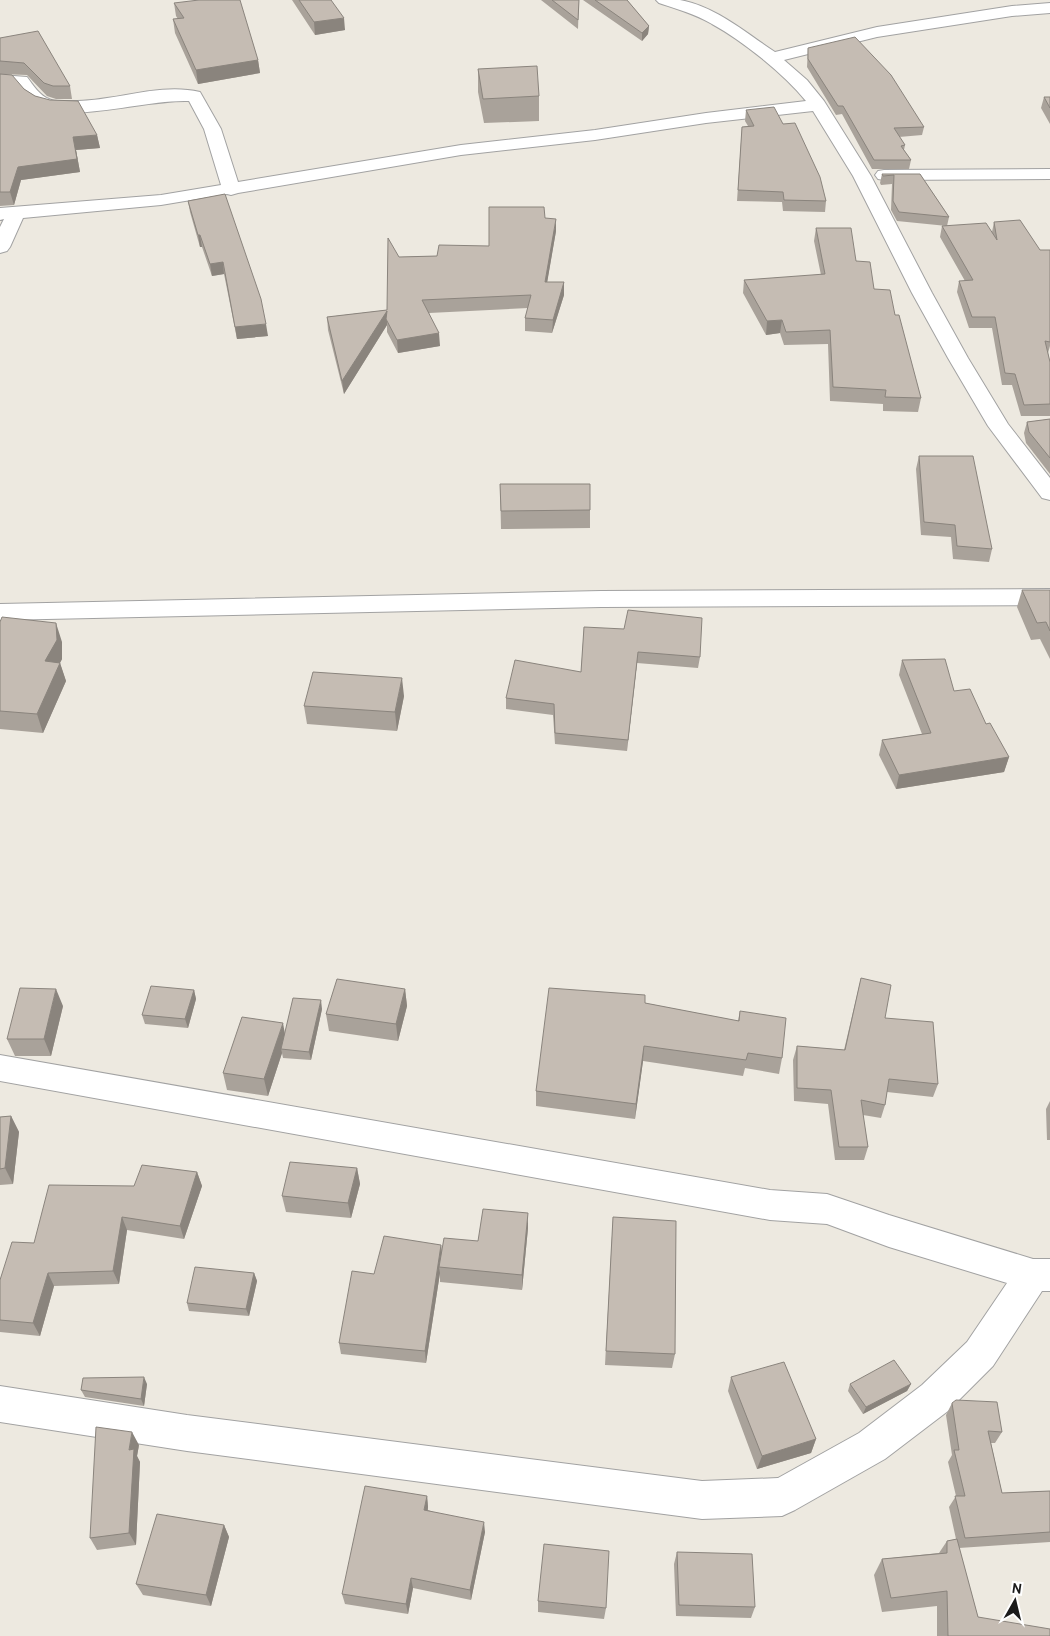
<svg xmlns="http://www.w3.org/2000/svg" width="1050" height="1636" font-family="Overpass,sans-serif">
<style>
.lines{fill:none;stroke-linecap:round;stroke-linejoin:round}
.street-casing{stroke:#a2a2a2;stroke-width:2}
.street{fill:#fff;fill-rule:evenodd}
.wall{fill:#a9a29a}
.shaded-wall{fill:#8a847d}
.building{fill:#c5bcb3;stroke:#8a847d}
</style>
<rect width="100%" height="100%" fill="#ede9e0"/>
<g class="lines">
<g class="street-casing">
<path id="street" d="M656,0C664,0 672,0 680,0C715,6 746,33 775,52L877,27L1012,6L1050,3V13L1012,16L877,37L784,60L807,80L824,101L871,176L932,293L968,358L1008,424L1050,478V500L1042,498L988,426L948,358L912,293L853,176L813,111L706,123L595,140L461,155L238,193L231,195L227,194L161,205L23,218L10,247L7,251L0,253V227L4,219L0,220V208L161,195L221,185L204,129L189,101C147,99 74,123 38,107C29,103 22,93 16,86L0,85V75L27,77C33,85 40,96 49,99C54,102 62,101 68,101C112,103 157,82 200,92L221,129L238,182L461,145L595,130L706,113L806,101C784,74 743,41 712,24C695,14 677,9 659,3Z
M1050,169V179L884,180L878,179L875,175L878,171L884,170Z
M1050,589V605L601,607L0,620V604L601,591Z
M0,1055L770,1190L827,1194L889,1215L1033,1259H1050V1291H1042L993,1366L948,1411L885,1459L795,1510L782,1516L702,1519L187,1451L0,1422V1386L187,1415L702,1481L778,1478L859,1433L922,1385L967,1342L1007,1283L889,1247L827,1224L770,1220L0,1081Z"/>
</g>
<use href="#street" class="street"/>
</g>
<path class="wall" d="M292,0H331L345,30L315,35Z
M541,0H579L578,29Z
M583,0H627L649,26L648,34L642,41Z
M174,3L258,60L260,73L198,84L175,33L173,19H178L176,16Z
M0,38L70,86L72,99H56L47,96L27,75L0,74Z
M808,48L924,127L922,135L899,137L905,145L904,150L911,160L909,169H872L842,114L836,115L807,67Z
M478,69L539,96V121L484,123L478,92Z
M0,74L97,135L100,148L76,150L80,172L21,180L14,205L0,206Z
M1044,97H1050V124L1041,108Z
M746,110L826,201L825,212L783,211L782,202L737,201L742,127L748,126L745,121Z
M882,174H920L949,217L947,226L897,221L891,210L892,184L881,185L880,183Z
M188,201L268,336L237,339L224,274L212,276L202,247H200L190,212Z
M545,218L556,231L547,282H564V295L552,333L525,331V318L528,308L429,313L440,346L398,353L387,332V325L344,394L328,330L327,317L387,310L399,257L437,256L489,246Z
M994,222L1040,250H1050V346L1048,353L1050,362V416H1021L1012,385H1002L992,328H969L957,292L959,281H965L940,237L942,226L992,232Z
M816,228L856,261L874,289L895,315L921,398L918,412L883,411V404L830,401L828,344L784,345L780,333L766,335L743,293L744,280L821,275L814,241Z
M1050,419V474L1026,443L1024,433L1027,422Z
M919,456L992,549L989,562L953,559L951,537L921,535L916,469Z
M500,484L590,510V528L501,529Z
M1022,590H1050V659L1040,639L1031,640L1017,607Z
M0,622L62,642V659L60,663L66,681L43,733L0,729Z
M584,627L700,657L698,668L637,663L627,751L555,744L553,715L506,709V698L581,672Z
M902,660L954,691L986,724L1009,757L1004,772L896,789L879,755L882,740L922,734L899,675Z
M404,696L397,731L307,724L304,706Z
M861,978L885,1018L938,1084L933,1097L887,1092L885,1105L881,1118L863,1115L868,1147L864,1160H835L828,1104L794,1101L793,1060L797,1046L844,1050Z
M405,989L407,1006L398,1041L329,1031L326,1014Z
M194,990L196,999L188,1028L145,1024L142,1015Z
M645,1003L738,1021L740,1011L782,1058L779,1074L745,1068L743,1076L643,1061L635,1119L536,1106V1091Z
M63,1006L51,1056H15L7,1039Z
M322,1009L311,1060L283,1058L282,1053L268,1096L227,1090L223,1073L285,1034Z
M1050,1101V1140H1047L1046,1109Z
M11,1116L19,1132L13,1184L0,1185V1117Z
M357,1168L360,1184L351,1218L286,1212L282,1196Z
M197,1172L202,1186L184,1239L127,1230L119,1284L54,1286L40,1336L0,1332V1280L34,1243L134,1186Z
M613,1217L675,1354L672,1368L605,1365Z
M528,1228L522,1290L440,1282V1273L426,1363L341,1354L339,1343L374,1274L441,1245L442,1251Z
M254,1273L257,1281L249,1316L189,1311L187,1303Z
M731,1377L816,1439L811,1453L757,1469L728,1391Z
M147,1384L144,1406L85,1397L81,1390Z
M850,1384H911L907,1391L863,1414L848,1391Z
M952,1403L1002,1432L995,1443H991L1002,1493L1050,1491V1542L959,1548L978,1617L1050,1636H937V1606L882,1612L874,1575L882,1559L939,1553L947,1541L956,1539L949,1507L956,1496L948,1462L952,1455L946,1415Z
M139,1445L137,1456L140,1462L136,1545L97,1550L90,1538Z
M427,1496L428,1507V1510L485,1532L471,1600L413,1588L408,1614L345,1604L342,1594Z
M224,1525L229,1537L211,1606L143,1595L136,1584Z
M677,1552L755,1607L751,1618L676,1616L674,1564Z
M538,1601L606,1608L604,1619L538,1612Z"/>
<path class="shaded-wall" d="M344,18L345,30L315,35L314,22Z
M649,26L648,34L642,41V33Z
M258,60L260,73L198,84L196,70Z
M97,135L100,148L76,150L80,172L21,180L14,205L10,192L18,167L73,137Z
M556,219V231L545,295V282Z
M198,235H200L202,247H200Z
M223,262L224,274L212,276L210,264Z
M564,282V295L552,333L553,320Z
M387,311V325L344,394L342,381Z
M782,320L780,333L766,335L767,321Z
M266,324L268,336L237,339L235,327Z
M439,333L440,346L398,353L397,340Z
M56,623L62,642V659L51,680L45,661Z
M638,652L637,663L627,751L628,740Z
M60,663L66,681L43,733L37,714Z
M402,678L404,696L397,731L395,712Z
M1009,757L1004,772L896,789L899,775Z
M56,989L63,1006L51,1056L44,1039Z
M405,989L407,1006L398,1041L396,1024Z
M194,990L196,999L188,1028L185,1019Z
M321,1000L322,1009L311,1060L309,1052Z
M283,1023L286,1040L281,1049L282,1053L268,1096L264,1079Z
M644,1046L643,1061L635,1119L636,1104Z
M11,1116L19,1132L13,1184L5,1168Z
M357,1168L360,1184L351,1218L348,1203Z
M197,1172L202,1186L184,1239L180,1226Z
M528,1213V1228L522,1290V1275Z
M122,1217L127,1230L119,1284L113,1271Z
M441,1245L442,1257L439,1267L440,1273L426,1363L425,1351Z
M48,1273L54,1286L40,1336L33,1323Z
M254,1273L257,1281L249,1316L246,1309Z
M144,1377L147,1384L144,1406L141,1399Z
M911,1384L907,1391L863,1414L866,1407Z
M132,1432L139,1445L137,1456L140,1462L136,1545L129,1533V1450Z
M816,1439L811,1453L757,1469L762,1456Z
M427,1496L428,1507L426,1521L424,1510Z
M484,1522L485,1532L471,1600L470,1590Z
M224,1525L229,1537L211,1606L206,1595Z
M411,1578L413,1588L408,1614L406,1604Z"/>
<path class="building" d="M199,0H240L258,60L196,70L173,19L184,18L174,3Z
M299,0H331L344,18L314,22Z
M552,0H579L578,20Z
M595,0H627L649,26L642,33Z
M38,31L70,86H53L44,83L24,63L0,61V38Z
M855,37L891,75L924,127L894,128L905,145L901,146L911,160H874L843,106H838L808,59V48Z
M537,66L539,96L483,99L478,69Z
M0,74L12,75L24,89L35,96L50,100L78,101L97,135L73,137L77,159L18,167L10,192H0Z
M1044,97H1050V108Z
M774,107L783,124L795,123L820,177L826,201L784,200L783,192L738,190L742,127L754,126L746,110Z
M882,174H920L949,217L899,212L893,201L894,175L883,176Z
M225,194L261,299L266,324L235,327L223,262L210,264L200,235H198L188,201Z
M489,207H544L545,218L556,219L545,282H564L553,320L525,318L531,295L422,300L439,333L397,340L386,319L387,311L342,381L327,317L387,310L388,238L399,257L437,256L439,245L489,246Z
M1020,220L1040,250H1050V342L1045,341L1050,362V404L1024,405L1015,374L1005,373L995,317H972L959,281L973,280L942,226L986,223L997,240L994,222Z
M816,228H851L856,261L870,262L874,289L890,290L895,315H899L921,398L885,397L886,390L833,387L830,330L786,332L782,320L767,321L744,280L825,274Z
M1050,419V458L1029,432L1027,422Z
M919,456H973L992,549L957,546L955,525L924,522Z
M500,484H590V510L501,511Z
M1022,590H1050V631L1046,622L1037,623Z
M628,610L702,618L700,657L638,652L628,740L555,733L554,704L506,698L515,660L581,672L584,627L624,629Z
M2,617L56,623L57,640L45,661L60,663L37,714L0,711V622Z
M945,659L954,691L970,689L986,724L990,723L1009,757L899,775L882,740L931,733L902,660Z
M313,672L402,678L395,712L304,706Z
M861,978L891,985L885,1018L933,1022L938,1084L889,1079L885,1105L861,1100L868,1147H839L831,1090L797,1088V1046L845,1050Z
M337,979L405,989L396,1024L326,1014Z
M151,986L194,990L185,1019L142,1015Z
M20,988L56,989L44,1039H7Z
M549,988L645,995V1003L739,1021L740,1011L786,1018L782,1058L748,1053L746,1060L644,1046L636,1104L536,1091Z
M293,998L321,1000L309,1052L281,1049Z
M242,1017L283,1023L264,1079L223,1073Z
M11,1116L5,1168L0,1169V1117Z
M290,1162L357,1168L348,1203L282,1196Z
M142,1165L197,1172L180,1226L122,1217L113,1271L48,1273L33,1323L0,1320V1280L12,1242L34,1243L49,1185L134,1186Z
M483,1209L528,1213L522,1275L439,1267L444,1238L478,1241Z
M613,1217L676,1221L675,1354L606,1351Z
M384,1236L441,1245L425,1351L339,1343L352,1271L374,1274Z
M195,1267L254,1273L246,1309L187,1303Z
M894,1360L911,1384L866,1407L850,1384Z
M784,1362L816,1439L762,1456L731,1377Z
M144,1377L141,1399L81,1390L83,1378Z
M956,1400L997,1402L1002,1432L988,1431L1002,1493L1050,1491V1532L965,1538L955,1496H965L954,1450H959L952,1403Z
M96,1427L132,1432L129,1450L134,1449L129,1533L90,1538Z
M365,1486L427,1496L424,1510L484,1522L470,1590L411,1578L406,1604L342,1594Z
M157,1514L224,1525L206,1595L136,1584Z
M957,1539L978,1617L1050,1629V1636H948L947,1591L891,1598L882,1559L947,1553V1541Z
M544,1544L609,1551L606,1608L538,1601Z
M677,1552L752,1554L755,1607L679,1605Z"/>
<g transform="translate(1015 1601) rotate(8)" stroke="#ffffff" stroke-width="4" paint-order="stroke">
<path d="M0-4L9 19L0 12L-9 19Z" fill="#1b1b1b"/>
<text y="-8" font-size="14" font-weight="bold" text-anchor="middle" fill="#1b1b1b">N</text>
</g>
</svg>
